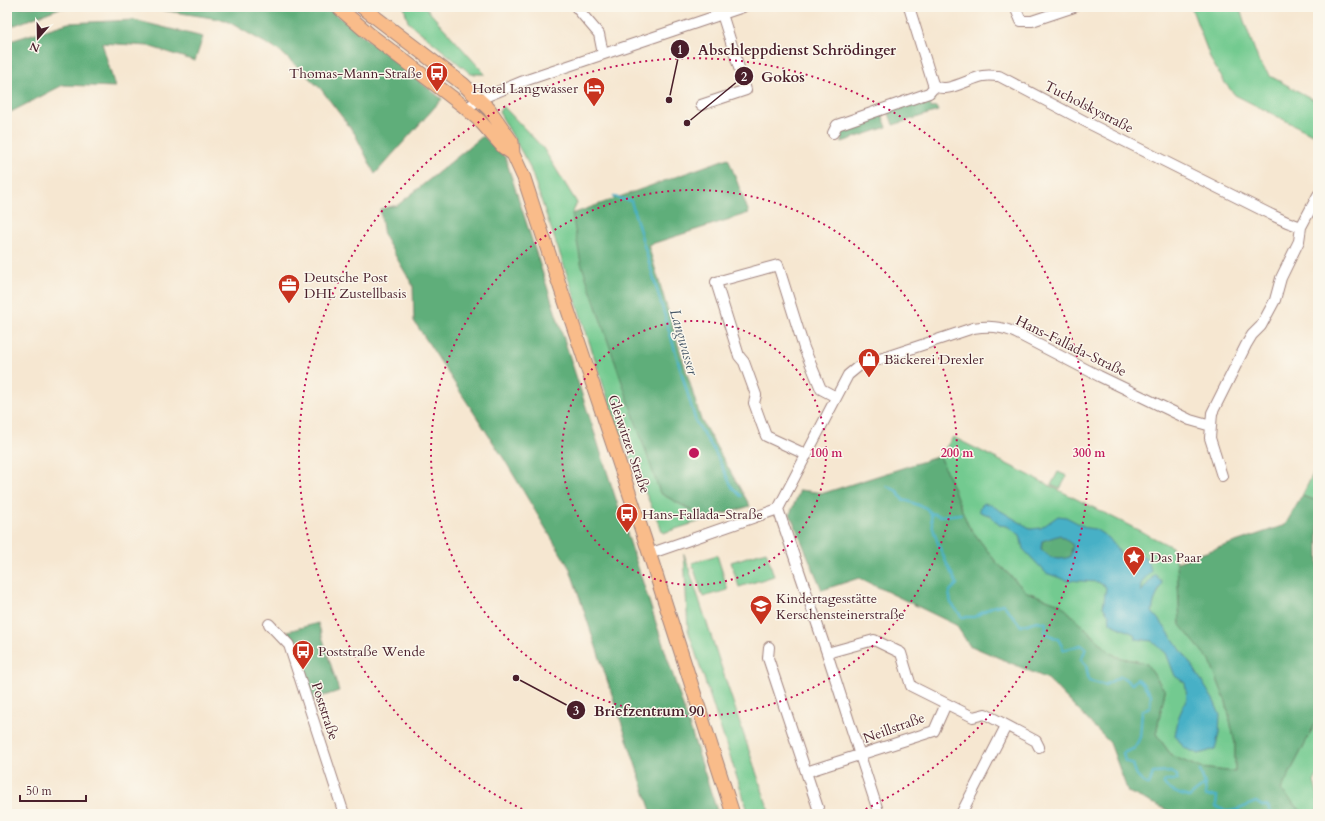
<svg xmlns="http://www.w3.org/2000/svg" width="1325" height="821" font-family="Cardo,serif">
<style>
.green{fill:#73ca90;stroke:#5e745e}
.forest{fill:#5eae7a;stroke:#546652}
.water{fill:#47b0c6;stroke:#486878;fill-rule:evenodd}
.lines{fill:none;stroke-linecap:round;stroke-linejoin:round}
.stream{stroke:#47b0c6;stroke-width:2.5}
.minor-casing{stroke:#a0837e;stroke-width:12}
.major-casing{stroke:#a0837e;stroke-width:15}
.minor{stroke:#fff;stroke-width:10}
.major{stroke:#f9bc8a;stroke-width:13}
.ring{fill:none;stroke:#c2185b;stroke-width:2;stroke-dasharray:2 4}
.labels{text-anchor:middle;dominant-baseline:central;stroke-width:3;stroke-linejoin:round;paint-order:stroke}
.poi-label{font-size:14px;fill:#4a1f2b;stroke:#fbf7ec;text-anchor:start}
.street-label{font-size:14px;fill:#4a1f2b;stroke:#fbf7ec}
.water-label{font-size:15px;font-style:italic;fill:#495969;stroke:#fbf7ec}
.centre{fill:#c2185b;stroke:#fbf7ec;stroke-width:2}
.ring-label{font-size:12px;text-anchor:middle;font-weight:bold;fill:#c2185b;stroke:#fbf7ec;stroke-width:3;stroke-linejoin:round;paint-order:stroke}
.leader{fill:none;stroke:#4a1f2b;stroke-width:1.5}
.callout-dot{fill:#4a1f2b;stroke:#fbf7ec;stroke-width:1.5}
.mark-label{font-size:12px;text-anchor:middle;font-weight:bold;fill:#fff}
.callout-label{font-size:15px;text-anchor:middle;font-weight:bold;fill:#4a1f2b;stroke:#fbf7ec;stroke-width:3;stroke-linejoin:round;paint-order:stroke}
</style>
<rect width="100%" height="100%" fill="#fbf7ec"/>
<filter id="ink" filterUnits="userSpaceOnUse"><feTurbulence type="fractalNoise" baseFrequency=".025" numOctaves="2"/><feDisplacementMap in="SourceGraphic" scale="8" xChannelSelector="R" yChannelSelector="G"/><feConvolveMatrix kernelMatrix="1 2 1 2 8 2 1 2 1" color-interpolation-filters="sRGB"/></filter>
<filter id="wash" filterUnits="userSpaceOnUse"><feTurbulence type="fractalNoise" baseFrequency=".012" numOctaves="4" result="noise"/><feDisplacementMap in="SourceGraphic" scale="16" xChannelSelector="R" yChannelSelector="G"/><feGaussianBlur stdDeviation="0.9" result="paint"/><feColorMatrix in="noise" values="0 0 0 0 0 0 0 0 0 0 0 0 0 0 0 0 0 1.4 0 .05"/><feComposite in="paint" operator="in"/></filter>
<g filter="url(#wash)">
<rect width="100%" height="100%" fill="#f6e7d1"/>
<path class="green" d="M404,7H425L485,74H471L408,22Z
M1191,7H1239L1259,62L1270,76L1318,102V137L1235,95L1225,83L1211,60Z
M503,106L543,148L577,203L572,214L660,493L707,519L663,533L617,427L571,286L529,165L499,112Z
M953,437L1172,547L1177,562L1180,624L1210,661L1226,702L1235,743V772L1201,768L1172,756L1156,734L1165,691L1146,663L1117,657L1110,652L1060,604L1027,592L996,562L968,525L940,456Z
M1318,464V501L1302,496Z
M1058,472L1067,476L1060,489L1051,485Z
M766,551L774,576L739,587L731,562Z
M684,554L770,814H749L688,630Z
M717,555L728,590L703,597L692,563Z
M1318,718V774L1314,782L1318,796V814H1304L1281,790Z"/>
<path class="forest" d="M7,7H327L442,99L375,174L355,134L321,89L281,52L225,20L142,7L60,8L7,28Z
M134,20L203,37L195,61L148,46L102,43L115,87L63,85L7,114V42L68,23Z
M932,95L934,101L930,103L931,108L936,107L938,111L893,125L888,110Z
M881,112L887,127L842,142L836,126Z
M483,136L505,157L718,814H652L570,569L504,459L414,321L413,286L384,236L380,209L398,205Z
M728,158L749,213L648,245L701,420L750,506L707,519L660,493L581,263L572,214Z
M940,456L968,525L996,562L1027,592L1060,604L1110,652L1117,657L1146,663L1165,691L1156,734L1172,756L1201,768L1235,772V743L1226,702L1210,661L1180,625L1177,562L1285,525L1302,496L1318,501V718L1281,790L1304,814H1176L1128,792L1110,743L1048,679L969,645L956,625L859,578L822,590L790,514L800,490L824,493Z
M1060,535L1073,545L1070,558C1056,561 1051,559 1041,549L1042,541L1050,537Z
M318,623L339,691L312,700L288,631Z"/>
<path class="water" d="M984,503L991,505L1031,529L1041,528L1058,516L1066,517L1087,528L1095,529L1109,538L1121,554H1127L1128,556C1144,552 1149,557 1151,572C1145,578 1139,583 1141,592L1155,574L1162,583L1154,602L1152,612L1163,625L1193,667L1214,701L1220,715L1219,734L1215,749L1199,754L1184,748L1175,735L1179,716L1187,698L1185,683L1175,676L1166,653L1152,641L1136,639L1134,634L1110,623L1109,615L1103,607L1106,587L1098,582L1066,580L1046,573L1023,549L1020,535L1007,526L999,525L991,516L980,512L979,508ZM1060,535L1073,545L1070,557C1056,561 1051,559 1041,549L1042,541Z"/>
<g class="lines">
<path class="stream" d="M614,197L631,201L696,422L715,452L732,487L741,496
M887,486L897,491L902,499L926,508L931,513L941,516L961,514
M931,513C930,531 948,567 957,584L949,592L951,603L962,617H974L992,607L1003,604L1021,626L1037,621L1046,623L1045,633L1058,639L1064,650L1081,645L1086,649L1081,659L1086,665L1089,681L1105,685L1121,676L1132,684L1137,679C1143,681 1146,690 1151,694L1150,708L1142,711L1140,737L1135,748L1123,753L1125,761L1133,764C1136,774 1138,781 1149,785L1153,773L1171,772L1177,775V780H1167L1163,783C1169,791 1180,795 1189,797L1205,784
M1200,771L1205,784L1206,796H1217L1216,806C1231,817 1241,807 1256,802L1262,806H1268L1272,814"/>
</g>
</g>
<g filter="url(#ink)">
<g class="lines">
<g class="minor-casing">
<path id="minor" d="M576,7L599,34L603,54
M1015,7L1021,21H1032L1074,7
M701,105L746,90L722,14
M467,108L480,99L521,82L743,7
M833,133L837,125L929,93L935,86
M1301,227L1318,195
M1211,426L1210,438L1222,476
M807,455L766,436L754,403L756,395L744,362L739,356L716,282L778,265L804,348L821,389L836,397
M778,509L827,653L879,814
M649,554L778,509L848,375L859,366L973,328C988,326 1001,326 1016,333L1099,376L1190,420L1211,426L1212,413L1246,345L1252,335L1261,326L1275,300L1281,278L1299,241L1301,227L1287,222L1272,215L1092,125L999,76C994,76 989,75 983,76C970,78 943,96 933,84L909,7
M269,624L289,645L344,814
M769,647L768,658L820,814
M827,653L874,640L901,653L911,686L973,717L985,714L1036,741L1039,747
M806,772L934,731L946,704
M961,814L1006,726"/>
</g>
<g class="major-casing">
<path id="major" d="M338,7L368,33L462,105L480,121L503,147L513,154
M362,7L463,84L489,109L512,142L513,154L524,178L536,215L644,537L733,814"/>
</g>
<use href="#minor" class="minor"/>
<use href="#major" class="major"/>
</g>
</g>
<g class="ring">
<circle cx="694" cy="453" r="132"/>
<circle cx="694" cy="453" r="263"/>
<path d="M533 814A395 395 0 1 1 855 814"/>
</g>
<defs>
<g id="bus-pin" transform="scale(1.15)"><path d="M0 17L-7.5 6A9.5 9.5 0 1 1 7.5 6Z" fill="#c8321e" stroke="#fbf7ec"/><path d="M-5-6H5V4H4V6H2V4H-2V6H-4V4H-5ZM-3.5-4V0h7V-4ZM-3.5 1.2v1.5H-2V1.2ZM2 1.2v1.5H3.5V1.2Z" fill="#fff"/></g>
<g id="hotel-pin" transform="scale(1.15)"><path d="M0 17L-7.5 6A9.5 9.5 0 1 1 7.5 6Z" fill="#c8321e" stroke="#fbf7ec"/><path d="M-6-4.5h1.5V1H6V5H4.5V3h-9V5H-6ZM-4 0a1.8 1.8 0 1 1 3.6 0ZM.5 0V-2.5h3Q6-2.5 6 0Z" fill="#fff"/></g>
<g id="office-pin" transform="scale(1.15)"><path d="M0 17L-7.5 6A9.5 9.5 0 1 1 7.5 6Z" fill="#c8321e" stroke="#fbf7ec"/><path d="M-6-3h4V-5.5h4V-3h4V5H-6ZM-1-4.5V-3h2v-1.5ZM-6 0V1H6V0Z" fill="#fff"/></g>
<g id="shop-pin" transform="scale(1.15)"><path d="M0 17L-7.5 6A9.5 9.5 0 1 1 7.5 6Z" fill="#c8321e" stroke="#fbf7ec"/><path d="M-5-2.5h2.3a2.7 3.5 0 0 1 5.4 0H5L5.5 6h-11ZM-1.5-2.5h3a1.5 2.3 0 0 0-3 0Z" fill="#fff"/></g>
<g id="sight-pin" transform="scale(1.15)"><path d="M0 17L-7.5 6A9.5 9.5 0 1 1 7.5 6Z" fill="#c8321e" stroke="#fbf7ec"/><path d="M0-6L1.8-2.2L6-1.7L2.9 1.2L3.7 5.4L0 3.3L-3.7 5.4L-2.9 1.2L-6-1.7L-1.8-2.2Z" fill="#fff"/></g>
<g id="school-pin" transform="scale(1.15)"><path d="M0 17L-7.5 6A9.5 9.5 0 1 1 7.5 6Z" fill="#c8321e" stroke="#fbf7ec"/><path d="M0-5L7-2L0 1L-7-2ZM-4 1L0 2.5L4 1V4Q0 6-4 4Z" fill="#fff"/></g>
</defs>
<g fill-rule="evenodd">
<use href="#bus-pin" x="437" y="73"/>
<use href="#hotel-pin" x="594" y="88"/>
<use href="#office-pin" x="289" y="285"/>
<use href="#shop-pin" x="869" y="359"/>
<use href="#bus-pin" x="627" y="514"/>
<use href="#sight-pin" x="1134" y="557"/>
<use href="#school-pin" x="761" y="606"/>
<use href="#bus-pin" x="303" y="651"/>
</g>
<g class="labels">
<g class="poi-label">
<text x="422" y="73" text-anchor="end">Thomas-Mann-Straße</text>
<text x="578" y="88" text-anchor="end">Hotel Langwasser</text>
<text x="304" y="277">Deutsche Post<tspan x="304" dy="16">DHL Zustellbasis</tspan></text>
<text x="884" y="359">Bäckerei Drexler</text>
<text x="642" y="514">Hans-Fallada-Straße</text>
<text x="1150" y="557">Das Paar</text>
<text x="776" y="598">Kindertagesstätte<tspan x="776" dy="16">Kerschensteinerstraße</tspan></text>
<text x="318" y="651">Poststraße Wende</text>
</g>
<g class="street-label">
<text transform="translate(1089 107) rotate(27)">Tucholskystraße</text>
<text transform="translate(1071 346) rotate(26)">Hans-Fallada-Straße</text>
<text transform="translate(629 444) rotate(71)">Gleiwitzer Straße</text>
<text transform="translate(325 711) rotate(72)">Poststraße</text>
<text transform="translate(894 728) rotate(-20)">Neillstraße</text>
</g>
<g class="water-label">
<text transform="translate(684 342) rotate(74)">Langwasser</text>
</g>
</g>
<circle cx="694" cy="453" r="6" class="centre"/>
<g class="ring-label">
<text x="826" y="457">100 m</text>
<text x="957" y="457">200 m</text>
<text x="1089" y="457">300 m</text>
</g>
<path class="leader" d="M669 100L680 49M687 123L744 76M516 678L576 710"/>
<g class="callout-dot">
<circle cx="669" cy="100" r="4"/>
<circle cx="687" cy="123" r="4"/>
<circle cx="516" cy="678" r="4"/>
<circle cx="680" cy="49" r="10"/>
<circle cx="744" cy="76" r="10"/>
<circle cx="576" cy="710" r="10"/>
</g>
<g class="mark-label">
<text x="680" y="54">1</text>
<text x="744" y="81">2</text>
<text x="576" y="715">3</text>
</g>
<g class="callout-label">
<text x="797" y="55">Abschleppdienst Schrödinger</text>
<text x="783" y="82">Gokos</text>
<text x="649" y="716">Briefzentrum 90</text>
</g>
<rect width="1325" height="821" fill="none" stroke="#fbf7ec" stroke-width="24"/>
<g transform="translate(38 38) rotate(200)" stroke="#fbf7ec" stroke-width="3" paint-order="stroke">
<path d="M0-3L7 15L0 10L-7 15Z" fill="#4a1f2b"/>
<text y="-6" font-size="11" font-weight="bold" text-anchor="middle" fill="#4a1f2b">N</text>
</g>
<path d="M20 795v6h66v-6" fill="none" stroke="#4a1f2b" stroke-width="2"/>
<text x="26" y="795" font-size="12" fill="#4a1f2b" stroke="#fbf7ec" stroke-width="3" paint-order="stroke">50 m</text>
</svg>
